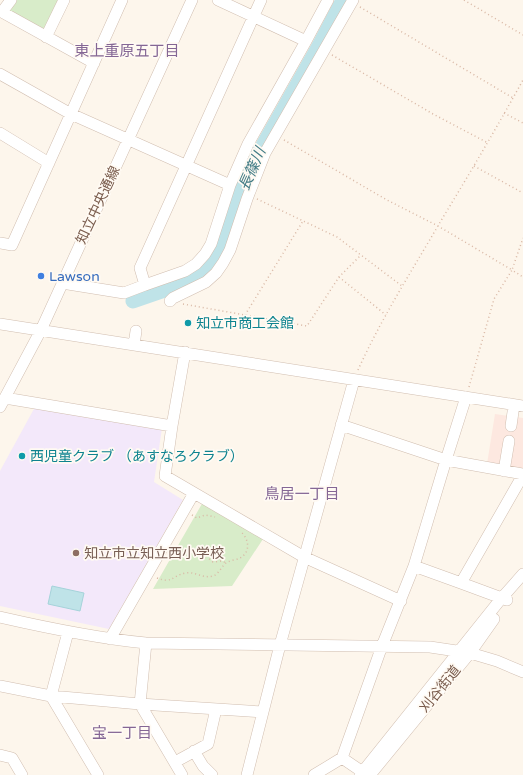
<svg xmlns="http://www.w3.org/2000/svg" width="523" height="775" font-family="'Varela Round','Noto Sans JP',sans-serif">
<style>
.commercial{fill:#fde8e0}
.education{fill:#f3e8fa}
.green{fill:#d8ecc9}
.water{fill:#bfe3e8;stroke:#a5d3da}
.lines{fill:none;stroke-linecap:round;stroke-linejoin:round}
.river{stroke:#bfe3e8;stroke-width:15}
.minor-casing{stroke:#d1beb0;stroke-width:12}
.path{stroke:#d9b8a5;stroke-width:1.5;stroke-dasharray:1 3;stroke-linecap:butt}
.minor{stroke:#fff;stroke-width:11}
.shop-dot{fill:#3f7fe0;stroke:#fffaf3;stroke-width:1.5}
.culture-dot{fill:#0f9aa8;stroke:#fffaf3;stroke-width:1.5}
.education-dot{fill:#8d6e63;stroke:#fffaf3;stroke-width:1.5}
.labels{text-anchor:middle;dominant-baseline:central;stroke-width:3.5;stroke-linejoin:round;paint-order:stroke}
.street-label{font-size:14px;fill:#7a5c4d;stroke:#fffaf3}
.shop-label{font-size:14px;fill:#366cbe;stroke:#fffaf3;text-anchor:start}
.culture-label{font-size:14px;fill:#0d838f;stroke:#fffaf3;text-anchor:start}
.education-label{font-size:14px;fill:#785e54;stroke:#fffaf3;text-anchor:start}
.neighbourhood-label{font-size:15px;fill:#846695;stroke:#fffaf3}
.water-label{font-size:15px;font-style:italic;fill:#437c86;stroke:#fffaf3}
</style>
<rect width="100%" height="100%" fill="#fdf6ec"/>
<path class="commercial" d="M495,414L523,418V470L487,464Z"/>
<path class="education" d="M35,407L162,428L154,482L183,500L109,629L0,606V471Z"/>
<path class="green" d="M16,0H59L46,30L11,13L10,10Z
M203,502L263,539L232,586L153,589Z"/>
<path class="water" d="M52,586L84,593L80,611L48,604Z"/>
<g class="lines">
<path class="river" d="M133,301L188,282L207,269L220,253L237,201L253,163L319,46L343,0"/>
<g class="minor-casing">
<path id="minor" d="M11,0L2,12L94,63
M218,0L306,41
M261,0L140,268L145,285L185,271L196,264L205,254L211,244L230,185L248,144L306,41L328,0
M46,37L64,0
M0,74L71,114L230,185
M0,133L49,163
M0,243L12,245L122,0
M62,283L124,293L145,285
M170,301L173,298L206,282L216,273L223,263L230,250L247,199L265,153L353,0
M0,324L523,406
M134,345L136,331
M185,352L172,426L165,476L304,557L401,601
M5,398L172,426
M0,407L41,330L192,0
M341,425L446,460L523,474
M511,426L514,405
M504,471L509,441
M414,566L461,583
M507,600L461,583L523,475
M0,617C48,628 96,638 146,643L430,647L470,653L497,661L523,672
M68,632L51,696L98,775
M110,639L194,493
M146,643L140,704L182,775
M0,686L51,696L140,704L263,712
M194,751L203,766L212,775
M0,755L12,758L22,775
M342,758L367,775
M175,762L208,744L216,709
M247,775L280,645L354,380
M314,775L342,758L382,646L414,566L446,460L466,397
M360,775L500,600L523,574
M370,775L470,653L494,619"/>
</g>
<path class="path" d="M464,0L523,35
M360,7L513,98
M332,55L433,114L488,143
M504,113L523,123
M284,140L387,200L438,226L512,270L523,238
M474,166L523,193
M257,199L337,237L402,286
M339,277L386,315
M183,304L307,326L339,277L361,255
M245,315L303,221
M358,370C382,317 413,269 442,219C470,173 497,127 523,80
M469,387L494,299L512,270L523,277
M192,515L197,518L205,515L215,517
M172,549C181,551 192,549 201,552C206,554 208,559 213,562L222,561L226,563
M157,578C172,584 172,576 185,573C195,571 203,579 213,576C219,574 221,567 226,563C230,560 236,560 240,558C251,552 249,539 241,532"/>
<use href="#minor" class="minor"/>
</g>
<circle class="shop-dot" cx="41" cy="276" r="4"/>
<g class="culture-dot">
<circle cx="188" cy="323" r="4"/>
<circle cx="22" cy="456" r="4"/>
</g>
<circle class="education-dot" cx="76" cy="553" r="4"/>
<g class="labels">
<g class="street-label">
<text transform="translate(98 205) rotate(-65)">知立中央通線</text>
<text transform="translate(440 689) rotate(-51)">刈谷街道</text>
</g>
<g class="shop-label">
<text x="49" y="276">Lawson</text>
</g>
<g class="culture-label">
<text x="196" y="323">知立市商工会館</text>
<text x="30" y="456">西児童クラブ （あすなろクラブ）</text>
</g>
<g class="education-label">
<text x="84" y="553">知立市立知立西小学校</text>
</g>
<g class="neighbourhood-label">
<text x="127" y="51">東上重原五丁目</text>
<text x="302" y="494">鳥居一丁目</text>
<text x="122" y="733">宝一丁目</text>
</g>
<g class="water-label">
<text transform="translate(252 169) rotate(-66)">長篠川</text>
</g>
</g>
</svg>
